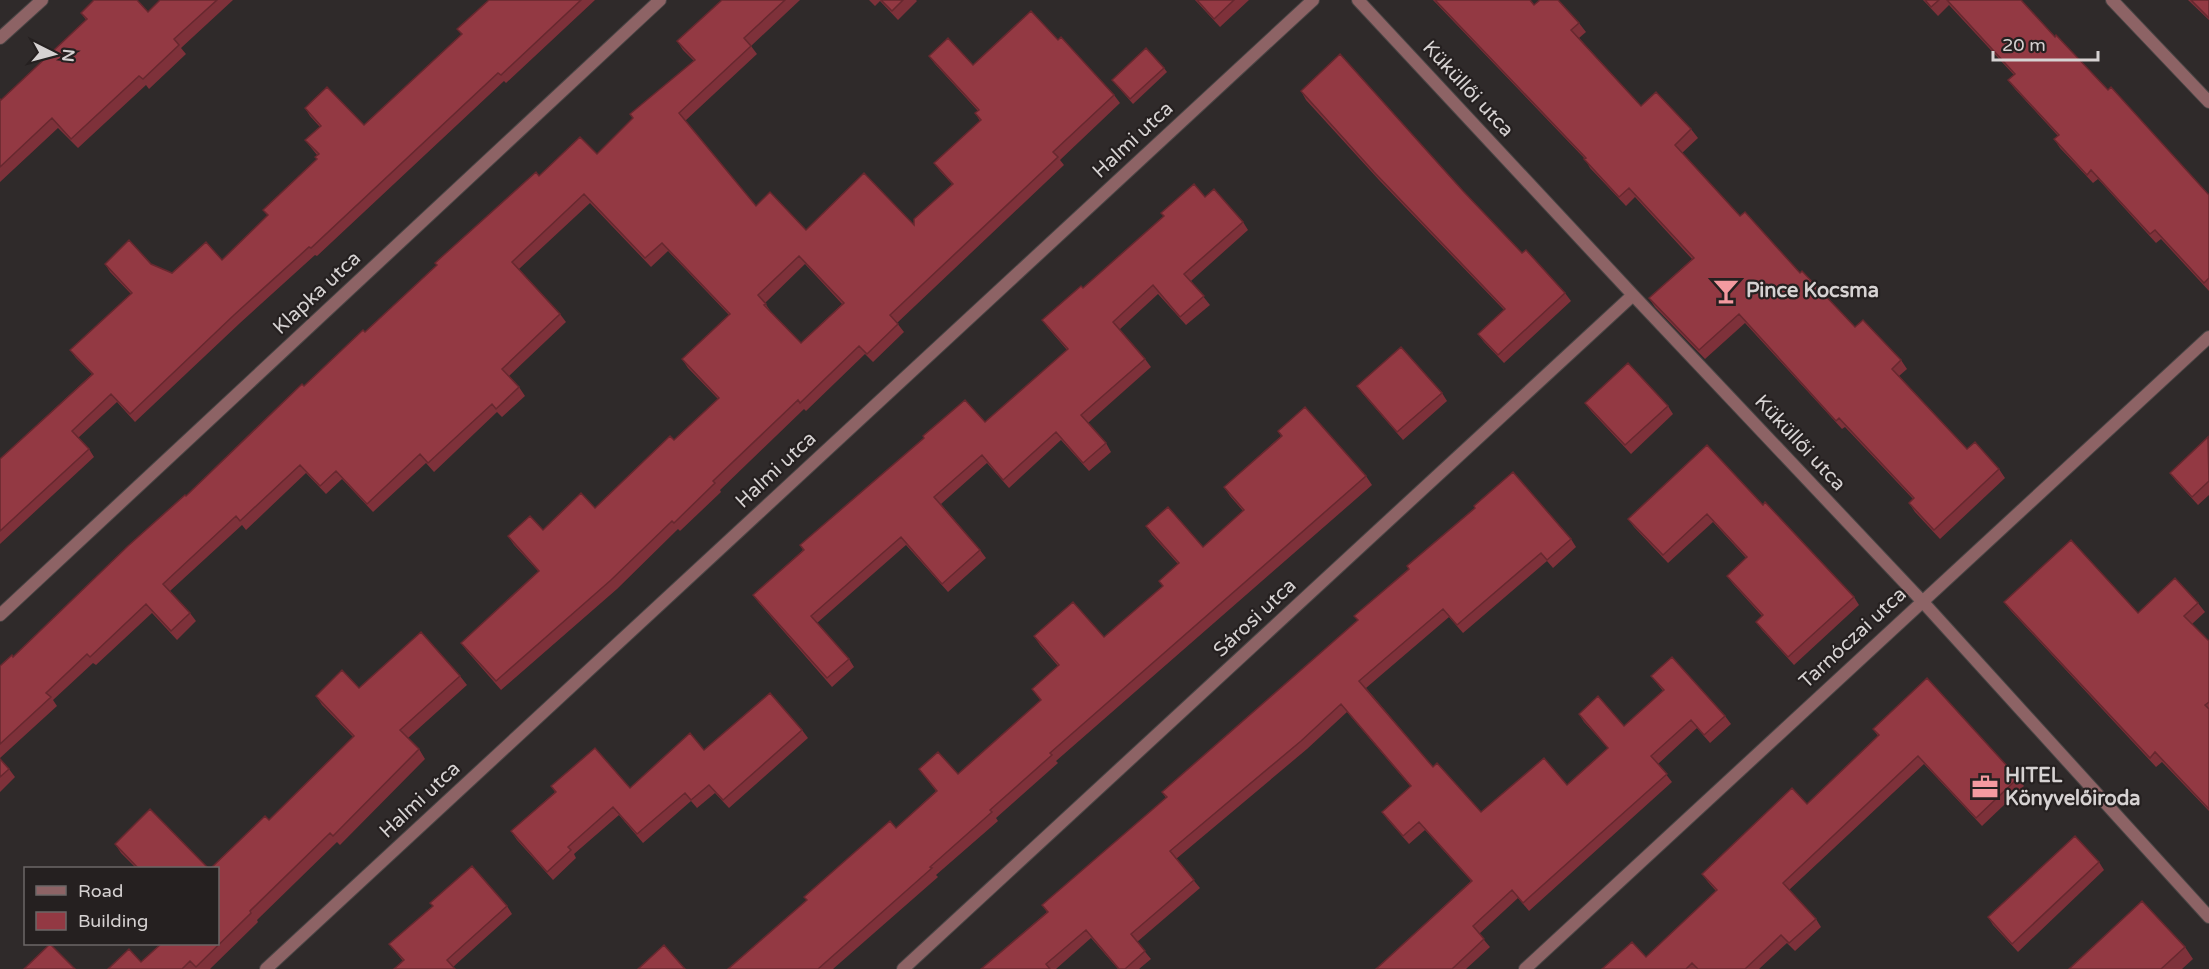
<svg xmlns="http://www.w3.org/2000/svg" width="2209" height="969" font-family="'Varela Round',sans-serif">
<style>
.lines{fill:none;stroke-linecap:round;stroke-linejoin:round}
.street-casing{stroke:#4a4545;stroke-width:14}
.street{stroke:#8d6365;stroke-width:12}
.wall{fill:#7e313a;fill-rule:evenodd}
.building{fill:#933943;stroke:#67282f;stroke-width:1.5;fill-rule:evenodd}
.labels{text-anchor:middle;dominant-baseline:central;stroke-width:4.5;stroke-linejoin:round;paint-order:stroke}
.street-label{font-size:20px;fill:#d6d2d2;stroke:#252020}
.poi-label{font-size:20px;font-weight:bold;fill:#d6d2d2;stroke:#252020;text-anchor:start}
</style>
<rect width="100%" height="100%" fill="#2f2a2a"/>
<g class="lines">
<g class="street-casing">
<path id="street" d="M1358,0L1633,295L1922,601L2209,917
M2112,0L2209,102
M0,38L42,0
M0,615L660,0
M266,969L1313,0
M903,969L1633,295
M1525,969L2209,337"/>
</g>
<use href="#street" class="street"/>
</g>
<path class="wall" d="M160,0H233L181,48L186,54L149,89L146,85L78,148L58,128L0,182V99L1,100L86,20L81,13L148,12Z
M489,0H595L506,83L504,81L317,256L315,255L240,323L135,422L117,402L78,438L89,449L94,457L0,544V459L92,374L76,358L70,350L131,294L110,272L105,264H151L172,273L222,260L268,216L263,210L316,160L317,155L305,140L320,127L310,116L305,108L364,125L462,35L457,29Z
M722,0H800L751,46L757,54L685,121L756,206L806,230L914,225L952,184L940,171L934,163L980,121L975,113L978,111L935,64L929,56L973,65L1058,40L1114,95L1120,103L1060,160L1064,165L897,323L904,332L873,362L865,354L806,411L804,409L720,490L721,492L680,531L678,529L617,589L501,690L467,651L461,643L539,572L514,545L508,536L543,530L595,508L674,440L718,399L688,368L682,359L729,315L668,251L651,267L590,203L519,269L560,314L566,322L509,376L519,387L525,396L502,417L497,412L434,472L426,463L373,512L342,479L326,494L306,473L246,530L242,525L170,591L190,613L196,621L177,640L152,613L96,665L93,663L53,700L57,706L0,758V666L13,657L304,386L539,176L597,154L694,61L683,50L677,41ZM805,264L842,304L801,343L771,312L765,303Z
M869,0H916L917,1L898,20L880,1L875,6Z
M1195,0H1249L1220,27Z
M1433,0H1530L1534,5L1579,23L1586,32L1579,38L1641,106L1691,129L1698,138L1682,153L1740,216L1855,327L1901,360L1907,369L1899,376L1967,449L1999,469L2005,478L1940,539L1915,512L1909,503L1913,499L1845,427L1842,429L1745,323L1705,359L1655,307L1649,298L1692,259L1635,197L1626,206L1590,168L1585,159Z
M1923,0H2021L2055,37L2209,195V291L2161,239L2156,243L2098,179L2093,183L2060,148L2054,139L2058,136L2015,89L2008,80L2014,75L1949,5L1938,16Z
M2188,0H2209V20Z
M1164,68L1167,72L1133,104L1112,80Z
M1301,91L1463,191L1522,253L1565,293L1571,301L1504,363L1484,342L1478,334L1504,310L1379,180L1306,100Z
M1205,197L1243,222L1248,230L1191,281L1210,305L1186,325L1158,294L1119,330L1145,359L1151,367L1088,423L1106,443L1111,452L1089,471L1061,440L1009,488L987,463L941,504L980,550L986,558L948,592L906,545L817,623L849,659L854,667L832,687L759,603L753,595L803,550L800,545L985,422L1067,350L1048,328L1042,320L1083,288L1164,217L1161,213Z
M1357,386L1442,393L1447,401L1403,440L1363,394Z
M1585,403L1668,406L1673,414L1631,454L1591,411Z
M1278,431L1366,476L1372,485L1056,761L1058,763L996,818L998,821L936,875L938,877L833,969H728L807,900L804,897L896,828L936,791L919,769L958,774L1041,701L1032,689L1058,666L1040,645L1034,636L1104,637L1163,586L1159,581L1178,564L1152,535L1146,526L1203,547L1243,511L1230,496L1224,487L1281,436Z
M2209,438V495L2198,505L2176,481L2170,473Z
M1763,505L1854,597L1859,605L1794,665L1762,630L1756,622L1762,616L1733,584L1727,576L1746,558L1713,522L1668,563L1634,527L1628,519Z
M1571,539L1576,547L1553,568L1547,561L1463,633L1449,617L1366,688L1433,767L1481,812L1567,785L1608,748L1584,722L1579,714L1624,726L1663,691L1651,676L1725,716L1731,724L1710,743L1697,728L1658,764L1672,782L1529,911L1518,898L1479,934L1490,947L1466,969H1376L1471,881L1425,830L1409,844L1388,820L1382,812L1411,787L1347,712L1307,749L1176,859L1200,888L1137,942L1151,959L1139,969H1118L1091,938L1056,969H981L1047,912L1042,905L1166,798L1162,792L1357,621Z
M2004,602L2138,613L2198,603L2205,612L2192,624L2209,641V811L2162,762L2156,767L2011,611Z
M460,676L467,685L408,738L419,749L425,759L340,845L337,842L257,920L258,922L210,969H108L218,944L269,820L353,737L322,705L316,696L359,688Z
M1873,729L2018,778L2024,786L1982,826L1924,764L1789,890L1816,919L1821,927L1795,951L1787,943L1759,969H1602L1646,957L1716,891L1708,882L1702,874L1807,804L1878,736Z
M802,730L808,738L729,808L715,793L697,808L691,801L643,843L619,815L574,854L576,858L553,880L517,840L511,831L555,792L551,786L630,788L704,750Z
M0,759L9,769L15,777L0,792Z
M115,844L208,868H136L121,853Z
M2099,862L2104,870L2018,952L1993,925L1988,917Z
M507,906L512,914L453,967L403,961L389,944Z
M2185,947L2193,959L2182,969H2069Z"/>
<path class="building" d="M94,0H137L148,12L160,0H217L174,39L179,45L143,79L139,76L71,139L52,118L0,167V99L1,100L87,19L81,13Z
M489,0H581L501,75L498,73L311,248L309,247L234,315L130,414L111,394L72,431L89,449L0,531V459L93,374L70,350L132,293L105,264L129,240L151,264L172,273L206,242L222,260L268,215L263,210L317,159L315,157L319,154L305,140L321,126L305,108L327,87L364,125L462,34L457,29Z
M722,0H785L744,38L751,46L679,113L756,206L770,192L806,230L864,173L914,225V219L953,184L934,163L981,120L975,113L979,110L929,56L948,38L973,65L1031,11L1058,40L1061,37L1114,95L1053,152L1058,157L890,315L898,324L867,354L859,346L800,403L798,400L713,481L715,483L674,523L672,521L611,580L496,681L461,643L539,571L508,536L530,516L543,530L581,493L595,508L670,436L674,440L719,398L682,359L730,314L662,243L645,258L584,194L512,262L560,314L502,369L519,387L496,409L492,404L428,463L420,454L367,504L336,471L320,486L300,465L240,521L236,516L163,584L190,613L171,631L146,604L90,657L87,654L46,693L51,697L0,744V666L12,655L13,657L128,546L185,495L186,496L302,384L304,386L363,330L365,332L437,265L435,263L445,254L536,172L539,176L580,137L597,154L633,118L630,114L695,60L677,41ZM799,256L844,303L801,343L764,305L766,304L758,295Z
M881,0H903L892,11Z
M1197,0H1234L1214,19Z
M1435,0H1530L1534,5L1540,0H1558L1579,23L1571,30L1641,106L1656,92L1691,129L1675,145L1740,216L1745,212L1800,273L1802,271L1855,327L1863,320L1901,360L1892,369L1967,449L1975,442L1999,469L1934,530L1909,503L1914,498L1839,418L1836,421L1739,314L1699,350L1649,298L1694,258L1629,188L1619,197L1584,159L1586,158Z
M1925,0H1939L1931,7Z
M1947,0H2021L2055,37L2056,35L2108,90L2111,87L2209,195V278L2204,283L2155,230L2150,234L2091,170L2087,175L2054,139L2059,135L2008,80L2015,74Z
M2191,0H2209V18Z
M1146,48L1164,68L1130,99L1112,80Z
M1340,54L1463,191L1522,253L1526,250L1565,293L1498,355L1478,334L1505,309L1374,172L1301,91Z
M1194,184L1205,197L1214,189L1243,222L1184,274L1204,296L1180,317L1153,285L1113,322L1145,359L1081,415L1106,443L1083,463L1056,432L1003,480L982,455L934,497L980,550L942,584L901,537L811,616L849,659L827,678L753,595L804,550L800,545L924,438L923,436L965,400L985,422L1068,349L1042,320L1081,286L1083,288L1164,216L1161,213Z
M1401,347L1442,393L1397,432L1357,386Z
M1628,363L1668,406L1625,445L1585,403Z
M1305,407L1366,476L1050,753L1052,755L990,810L992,812L930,867L932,868L818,969H728L807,900L804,897L890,821L896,828L937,791L919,769L938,752L958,774L1041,700L1032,689L1059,665L1034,636L1073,602L1104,637L1163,586L1159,581L1179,563L1146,526L1168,507L1203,547L1244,510L1224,487L1282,436L1278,431Z
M2208,437L2209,481L2192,497L2170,473Z
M1707,445L1763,505L1765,502L1854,597L1788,657L1756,622L1763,615L1727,576L1747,557L1707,514L1663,555L1628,519Z
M1513,472L1571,539L1547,560L1541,553L1457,625L1443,609L1359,681L1433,767L1437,763L1481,812L1544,758L1567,785L1608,748L1579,714L1598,696L1624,726L1664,690L1651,676L1672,657L1725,716L1704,735L1691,720L1651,756L1667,774L1523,903L1512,890L1473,926L1484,939L1452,969H1376L1472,881L1419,822L1403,836L1382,812L1411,786L1341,704L1301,741L1170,851L1194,880L1131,934L1145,951L1125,969H1119L1086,930L1046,964L1050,969H981L1048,912L1042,905L1167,797L1162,792L1358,620L1354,616L1409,569L1407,566L1475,508L1474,506Z
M2071,540L2138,613L2175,578L2198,603L2184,616L2209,641V702L2205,705L2209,709V809L2155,752L2150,758L2004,602Z
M421,632L460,676L400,730L419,749L333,836L330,833L250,911L251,913L196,967L190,961L182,969H108L129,949L141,962L161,944H218V868H211L265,816L269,820L354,736L316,696L342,670L359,688Z
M1927,678L2018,778L1976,818L1918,756L1783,883L1816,919L1789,943L1781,935L1745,969H1698L1692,963L1686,969H1602L1632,942L1646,957L1717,890L1702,874L1792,788L1807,804L1879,735L1873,729Z
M770,693L802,730L723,800L709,785L691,800L685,793L637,834L613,807L568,847L571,850L547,872L511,831L556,792L551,786L595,748L630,788L690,733L704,750Z
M0,759L9,769L0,777Z
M150,809L208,868H138L115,844Z
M2075,836L2099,862L2012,944L1988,917Z
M472,866L507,906L447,960L455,969H394L404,960L389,944L433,906L430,903Z
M2142,901L2185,947L2161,969H2069Z
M50,944L75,969H24Z
M664,945L685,969H638Z"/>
<defs>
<g id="bar-bare" transform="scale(2.07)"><path d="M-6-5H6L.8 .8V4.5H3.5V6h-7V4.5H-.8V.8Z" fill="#f49aa0" stroke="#252020" stroke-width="2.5" paint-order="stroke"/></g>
<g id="office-bare" transform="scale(2.07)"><path d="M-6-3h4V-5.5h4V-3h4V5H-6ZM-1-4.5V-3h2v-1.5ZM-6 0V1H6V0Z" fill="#f49aa0" stroke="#252020" stroke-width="2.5" paint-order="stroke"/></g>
</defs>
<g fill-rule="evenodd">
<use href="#bar-bare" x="1726" y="291"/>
<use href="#office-bare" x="1985" y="787"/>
</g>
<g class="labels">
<g class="street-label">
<text transform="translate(1468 89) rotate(47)">Küküllői utca</text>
<text transform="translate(1133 140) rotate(-43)">Halmi utca</text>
<text transform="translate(317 293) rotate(-43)">Klapka utca</text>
<text transform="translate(1800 443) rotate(47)">Küküllői utca</text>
<text transform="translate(776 470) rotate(-43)">Halmi utca</text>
<text transform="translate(1255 618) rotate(-43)">Sárosi utca</text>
<text transform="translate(1853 638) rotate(-43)">Tarnóczai utca</text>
<text transform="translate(420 800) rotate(-43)">Halmi utca</text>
</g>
<g class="poi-label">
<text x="1746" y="291">Pince Kocsma</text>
<text x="2005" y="776">HITEL<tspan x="2005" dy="23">Könyvelőiroda</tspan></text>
</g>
</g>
<rect x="24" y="867" width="195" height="78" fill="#252020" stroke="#6c6767" stroke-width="1.5"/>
<rect x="36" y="886" width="30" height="9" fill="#8d6365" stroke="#6c6767" stroke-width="1.5"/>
<text x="78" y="897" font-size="18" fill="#d6d2d2">Road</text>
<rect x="36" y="912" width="30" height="18" fill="#933943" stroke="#6c6767" stroke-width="1.5"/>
<text x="78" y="927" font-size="18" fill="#d6d2d2">Building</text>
<g transform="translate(54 54) rotate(96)" stroke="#252020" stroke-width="4.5" paint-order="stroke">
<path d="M0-4.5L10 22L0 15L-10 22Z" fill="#d6d2d2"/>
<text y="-9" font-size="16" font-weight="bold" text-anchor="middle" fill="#d6d2d2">N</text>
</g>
<path d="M1993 51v9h105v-9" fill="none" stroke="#d6d2d2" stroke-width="3"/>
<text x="2002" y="51" font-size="18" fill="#d6d2d2" stroke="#252020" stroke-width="4.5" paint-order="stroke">20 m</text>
</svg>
